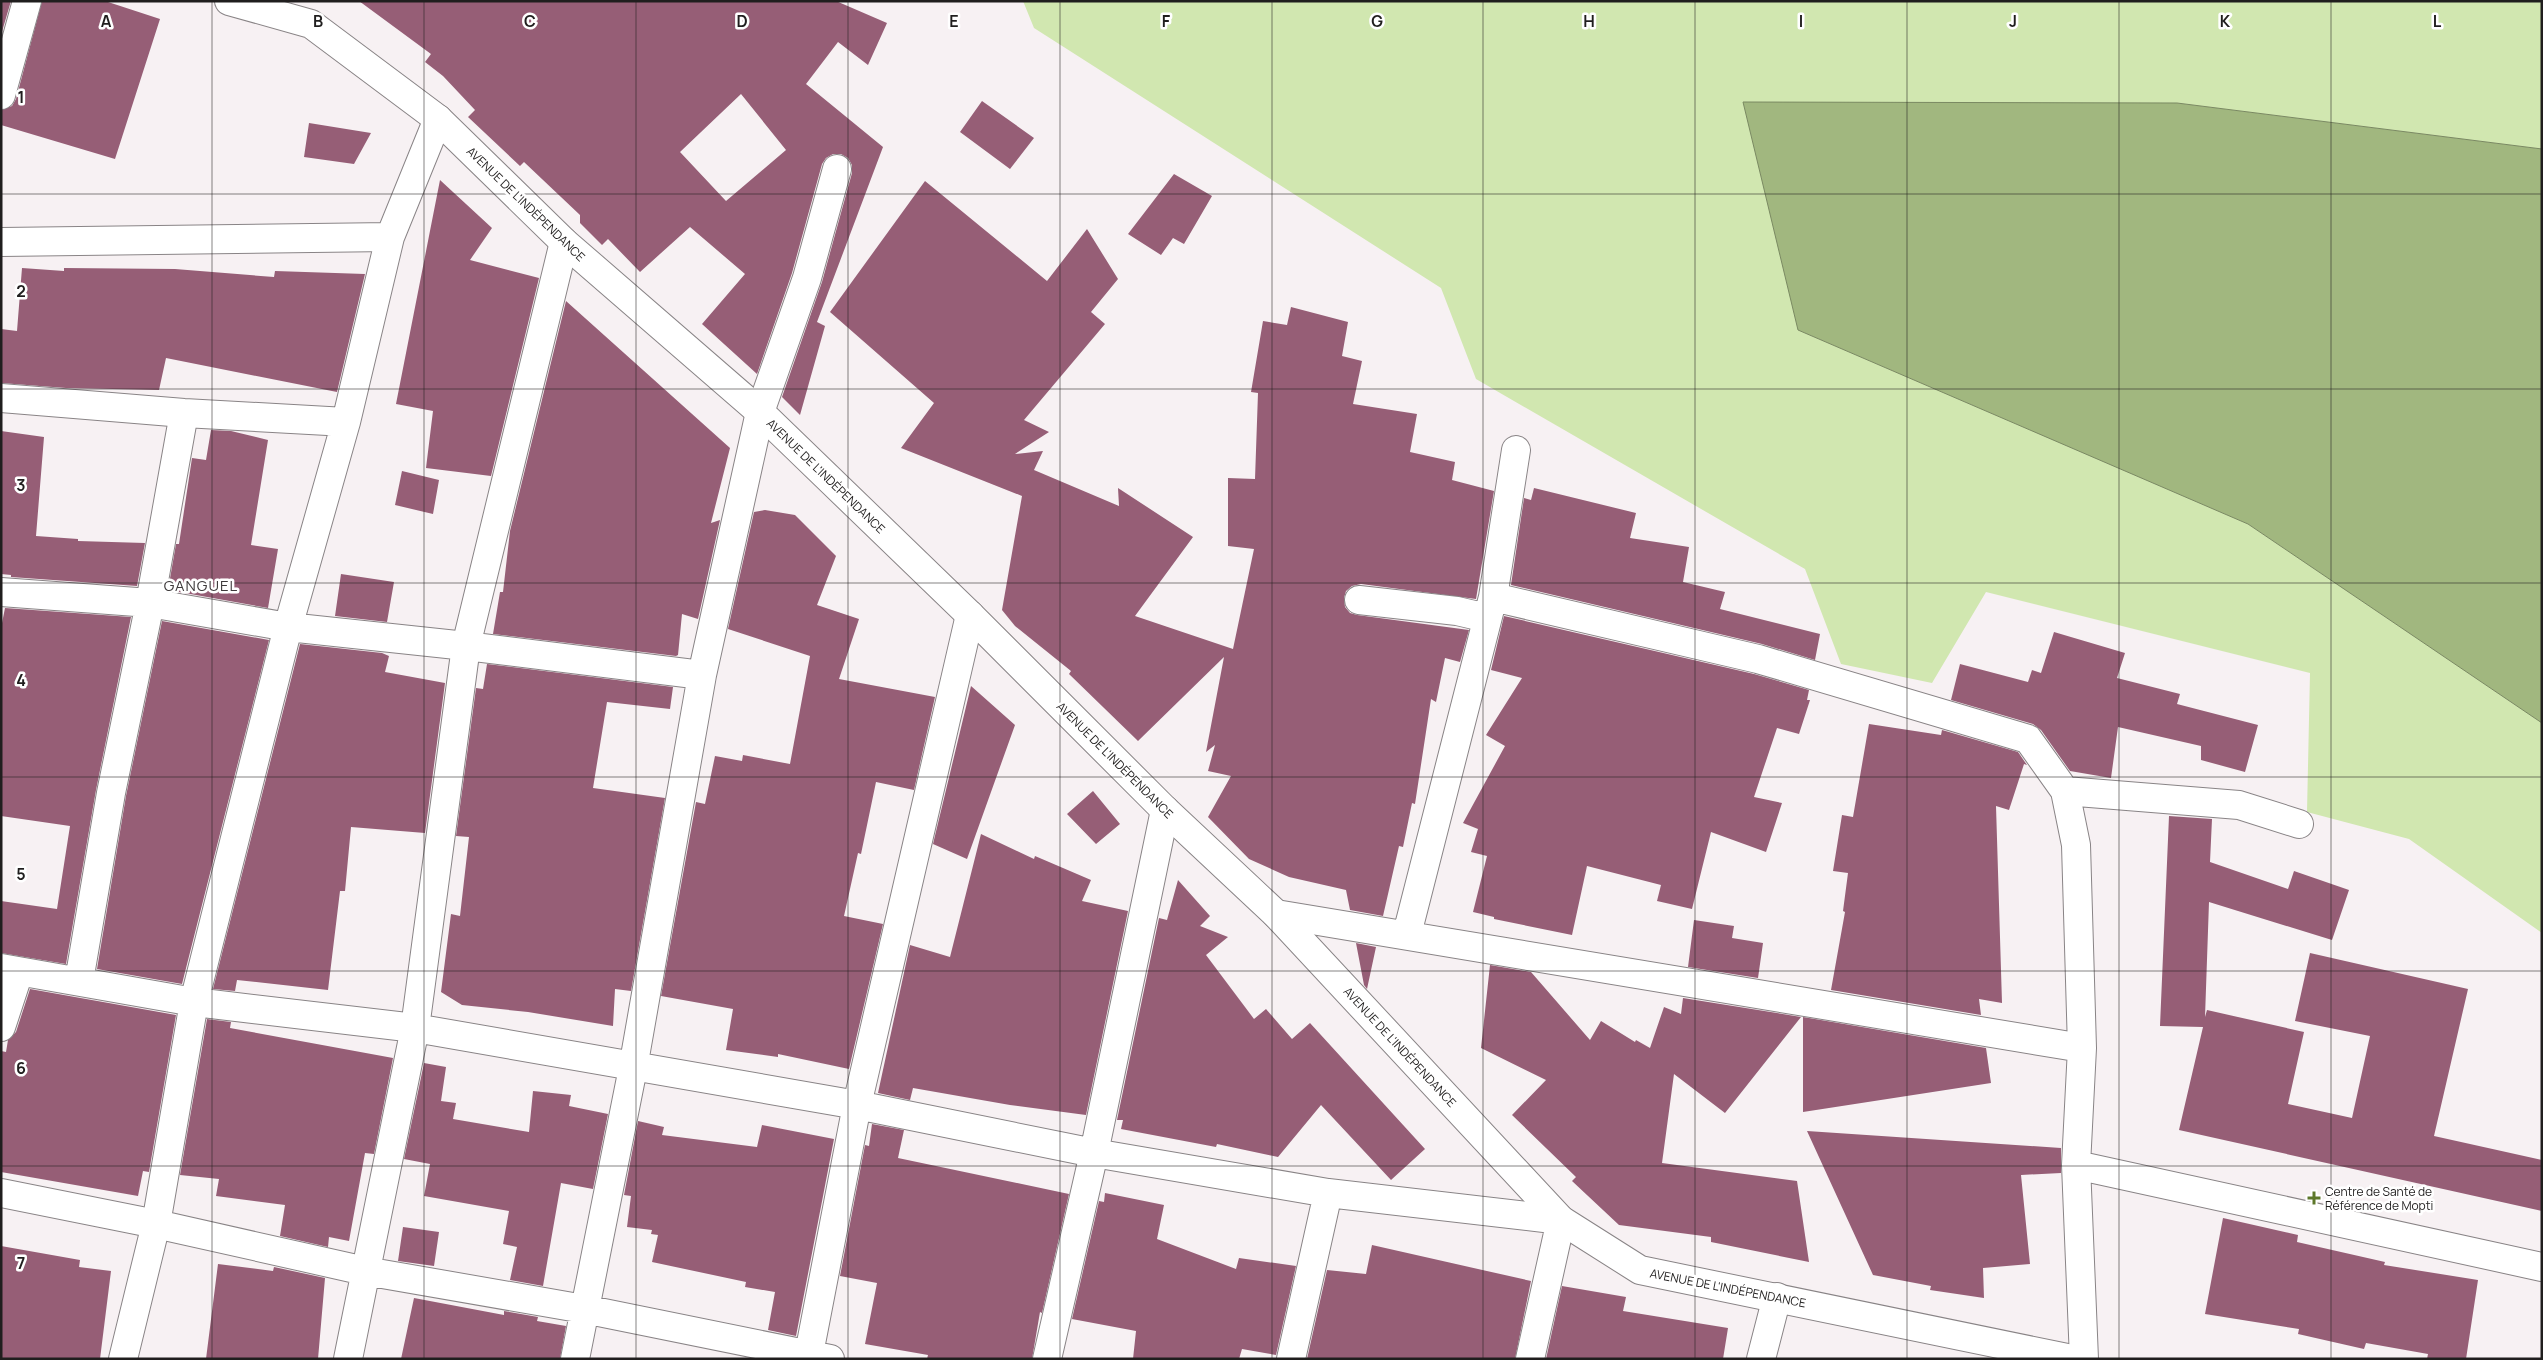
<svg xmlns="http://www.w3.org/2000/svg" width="2543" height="1360" font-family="Manrope,sans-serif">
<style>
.green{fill:#d1e7b0}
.water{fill:#a1b77f;stroke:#7a8962}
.building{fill:#965e76;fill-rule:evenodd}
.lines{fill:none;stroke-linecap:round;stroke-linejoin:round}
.street-casing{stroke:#898486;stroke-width:30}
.secondary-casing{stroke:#898486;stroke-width:30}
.street{stroke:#fff;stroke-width:28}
.secondary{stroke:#fff;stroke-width:28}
.grid{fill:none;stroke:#201e1e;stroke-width:1;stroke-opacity:0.55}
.poi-dot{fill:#5d772a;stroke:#fff;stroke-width:2}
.labels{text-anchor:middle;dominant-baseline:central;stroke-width:5;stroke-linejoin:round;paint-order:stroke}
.street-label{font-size:12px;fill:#201e1e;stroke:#fff}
.poi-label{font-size:12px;fill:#201e1e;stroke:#fff;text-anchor:start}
.quarter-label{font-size:15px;letter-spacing:1px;fill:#3e3a3b;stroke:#fff}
.grid-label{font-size:16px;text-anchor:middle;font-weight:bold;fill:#201e1e;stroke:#fff;stroke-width:5;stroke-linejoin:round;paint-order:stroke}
</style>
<rect width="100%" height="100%" fill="#f7f1f3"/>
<path class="green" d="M1023,1H2542V149L2177,103L1798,330L2248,524L2542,723V933L2409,839L2307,812L2310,673L1986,592L1932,683L1841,664L1805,569L1476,379L1441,288L1034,28Z"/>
<path class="water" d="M1743,102L2177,103L2542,149V723L2248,524L1798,330Z"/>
<path class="building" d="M1,1H11L1,35Z
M42,1H105L160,19L115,159L1,125V110L12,106L16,99Z
M359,1H836L887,23L868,65L838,42L806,84L883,147L817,322L825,326L800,415L782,397L822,282L852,173V165L848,158L841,154H833L826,158L822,164L792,273L757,374L702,324L745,274L690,227L640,272L608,239L602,245L580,223V215L524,162L520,166L468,117L475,110L443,76L425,62L431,54ZM741,94L786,150L726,201L680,152Z
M982,101L1034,138L1010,169L960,132Z
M309,123L371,133L354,164L304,157Z
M1174,174L1212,196L1184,244L1173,238L1161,255L1128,234Z
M440,180L492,228L470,260L539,278L491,476L426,468L433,411L396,404Z
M925,181L1047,281L1087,229L1118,279L1091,312L1105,324L1024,420L1049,432L1015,454L1043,451L1034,470L1119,506L1118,488L1193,537L1135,616L1233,649L1254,549L1228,546V478L1255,479L1258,393L1251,392L1263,321L1287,325L1291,307L1348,322L1342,356L1362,361L1353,404L1417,414L1410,452L1455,462L1452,480L1494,491L1476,599L1361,584L1352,586L1346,591L1344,598L1345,607L1350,613L1357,615L1469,630L1460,662L1445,658L1436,702L1431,699L1415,804L1412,803L1403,847L1399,846L1383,916L1350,910L1346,890L1289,877L1249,859L1208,817L1231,776L1208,771L1215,745L1206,752L1224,657L1138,741L1069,674L1071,671L1015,626L1002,610L1022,496L901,448L934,403L830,312Z
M22,268L64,271V268L175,269L274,277L275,271L365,274L337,392L166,358L159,390L66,388L1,383V329L17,331Z
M566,301L730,448L711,523L720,520L698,619L682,614L678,655L676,656L493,634L500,592H503L510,531Z
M211,430L231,431L268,440L251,545L278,549L268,608L168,590L176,544H179L192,458L206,460Z
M1,431L44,437L36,536L78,539V541L145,543L137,586L11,577V575L1,574Z
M402,471L439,480L433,514L395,505Z
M1534,488L1636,513L1630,538L1689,547L1683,582L1725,592L1720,609L1820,634L1815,660L1762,644L1511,585L1524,498L1531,500Z
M765,510L795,515L836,556L817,605L859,619L839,679L935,697L914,790L876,782L861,854L858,853L844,916L883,924L849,1069L778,1054V1057L726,1050L733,1009L661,996L696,802L705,804L715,756L742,761L743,755L790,764L810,656L728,629L754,512Z
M341,574L394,582L387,622L335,616Z
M5,608L131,617L96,790L66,964L1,953V901L57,909L70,826L1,816V628Z
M1504,616L1754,674L1809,690L1807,700H1810L1799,734L1777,728L1754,797L1782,803L1766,852L1711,832L1692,909L1657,901L1661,885L1587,866L1572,935L1494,919V917L1473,912L1487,856L1471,852L1478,829L1463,823L1505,746L1486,735L1522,678L1491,670Z
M162,621L269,640L182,984L97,969L126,796Z
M2054,632L2125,653L2117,678L2180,694L2177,704L2258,725L2245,772L2201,760V746L2118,727L2111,778L2070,771L2041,730L2033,724L1951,700L1960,664L2028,682L2032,670L2041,673Z
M300,644L382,653L389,656L385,672L445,683L425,833L351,827L345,891H340L328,990L237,980L235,991L213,989Z
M487,664L673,687L670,709L607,702L593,788L665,798L631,991L615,989L613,1026L528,1012L462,1005L441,992L451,914L460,916L469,837L456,836L476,688L483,689Z
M971,686L1015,725L967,859L933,844Z
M1869,724L1941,735L1942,730L2018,752L2027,765L2024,764L2009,810L1996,806L2002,1003L1979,999L1981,1015L1831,990L1845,912L1843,911L1848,873L1833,871L1842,815L1853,817Z
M1093,791L1120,824L1096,844L1067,814Z
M2169,816L2212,819L2210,862L2288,889L2294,871L2349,890L2332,940L2209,902L2205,1017L2207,1010L2304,1032L2288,1104L2352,1118L2370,1036L2295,1021L2310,953L2468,989L2434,1136L2542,1160V1211L2179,1130L2203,1027L2160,1026Z
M981,834L1034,859L1035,856L1091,880L1082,901L1128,911L1086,1115L1010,1105L913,1088L910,1100L878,1093L910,945L950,957Z
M1178,880L1210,916L1200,926L1228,937L1206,955L1254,1019L1266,1009L1292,1039L1310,1023L1425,1149L1391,1180L1321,1105L1278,1157L1217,1144L1216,1147L1121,1129L1123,1120H1117L1159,918L1167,920Z
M1694,920L1734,926L1732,938L1763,943L1758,978L1688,967Z
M1356,943L1376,947L1367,989L1364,985Z
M1490,965L1531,972L1590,1040L1601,1021L1635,1042L1636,1040L1650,1048L1664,1007L1681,1014L1683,998L1801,1017L1725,1113L1674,1074L1662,1163L1797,1181L1809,1262L1711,1242V1237L1619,1225L1572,1181L1576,1177L1512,1115L1546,1080L1481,1048Z
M30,989L176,1015L149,1172L143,1171L138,1196L1,1172V1051L6,1052L8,1040L16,1032Z
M1803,1017L1986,1048L1991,1083L1803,1112Z
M207,1019L231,1022L230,1028L393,1058L374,1154L365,1153L349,1241L329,1237L328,1247L280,1236L285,1205L216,1196L219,1179L180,1175Z
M424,1063L446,1067L441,1101L456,1103L453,1119L529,1132L533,1091L571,1095L569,1106L608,1114L593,1189L561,1183L543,1286L510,1280L517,1247L503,1244L509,1211L424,1196L430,1164L404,1159Z
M638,1121L664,1127L662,1135L757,1147L762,1125L834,1139L796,1336L768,1330L775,1292L745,1287L746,1282L652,1262L658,1235L651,1234L652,1230L627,1227L631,1196L624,1195Z
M872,1124L904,1130L898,1158L1069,1194L1042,1313L1040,1312L1032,1359H927L928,1355L865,1344L877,1283L840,1276L865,1145L869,1146Z
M1807,1131L2061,1148V1173L2021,1175L2030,1264L1983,1268L1984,1298L1930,1290L1931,1286L1873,1275Z
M1105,1193L1164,1205L1157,1239L1236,1269L1239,1258L1296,1266L1276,1355L1242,1349L1239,1359H1133L1136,1331L1072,1319L1099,1201L1104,1202Z
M2223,1218L2298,1235L2297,1242L2385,1262L2384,1265L2478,1280L2466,1359H2427L2428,1354L2366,1343L2364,1349L2298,1334L2299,1329L2205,1314Z
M403,1227L439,1232L434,1266L398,1261Z
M1372,1245L1531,1281L1515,1359H1307L1327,1270L1366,1274Z
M1,1246L80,1260L79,1267L111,1271L100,1359H1Z
M218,1264L273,1271L274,1267L325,1278L318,1359H206Z
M1562,1286L1626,1297L1623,1311L1728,1328L1723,1359H1546Z
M414,1298L504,1315V1311L538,1317L537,1321L566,1326L560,1359H401Z"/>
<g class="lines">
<g class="street-casing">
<path id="street" d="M1,95L27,1
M1,242L390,237
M1,398L184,413L346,422
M1,592L150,603L288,627L466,646L702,675
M1493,597L1758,659L2028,739L2065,791L2239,805L2299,824
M1359,600L1457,611L1487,618
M2065,791L2076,845L2082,1048L2076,1165L2084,1359
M1276,914L2082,1048
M1407,934L1493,597L1516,450
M1,968L194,1002L415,1028L857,1105L1094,1153L1328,1193L1561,1220L1530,1359
M79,981L111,793L150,603L184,413
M1,1027L19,972
M2076,1165L2542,1267
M1,1193L156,1224L365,1271L584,1309L830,1359
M123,1359L156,1224L194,1002L288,627L346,422L390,237L438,119
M348,1359L415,1028L466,646L564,242
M575,1359L633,1068L702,675L760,412L807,278L837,169
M808,1359L857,1105L970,615
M1047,1359L1094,1153L1165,810
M1291,1359L1328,1193
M1761,1359L1777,1297"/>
</g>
<g class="secondary-casing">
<path id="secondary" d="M229,1L311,24L438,119L564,242L760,412L970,615L1165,810L1276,914L1561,1220L1640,1270L2072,1359"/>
</g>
<use href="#street" class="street"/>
<use href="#secondary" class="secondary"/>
</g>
<path class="grid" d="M212,1V1359M424,1V1359M636,1V1359M848,1V1359M1060,1V1359M1272,1V1359M1483,1V1359M1695,1V1359M1907,1V1359M2119,1V1359M2331,1V1359M1,194H2542M1,389H2542M1,583H2542M1,777H2542M1,971H2542M1,1166H2542"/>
<path class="poi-dot" d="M2311.5 1190.5h5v5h5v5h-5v5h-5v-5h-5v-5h5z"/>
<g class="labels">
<g class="street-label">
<text transform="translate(526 204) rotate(44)">AVENUE DE L'INDÉPENDANCE</text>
<text transform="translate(826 476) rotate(44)">AVENUE DE L'INDÉPENDANCE</text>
<text transform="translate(1115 760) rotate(45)">AVENUE DE L'INDÉPENDANCE</text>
<text transform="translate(1400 1047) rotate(47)">AVENUE DE L'INDÉPENDANCE</text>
<text transform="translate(1728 1288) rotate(11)">AVENUE DE L'INDÉPENDANCE</text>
</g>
<g class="poi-label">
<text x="2325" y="1191">Centre de Santé de<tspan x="2325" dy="14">Référence de Mopti</tspan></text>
</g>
<g class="quarter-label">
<text x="201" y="585">GANGUEL</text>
</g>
</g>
<g class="grid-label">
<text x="106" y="27">A</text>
<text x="318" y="27">B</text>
<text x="530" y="27">C</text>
<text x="742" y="27">D</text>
<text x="954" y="27">E</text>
<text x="1166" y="27">F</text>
<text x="1377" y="27">G</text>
<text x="1589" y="27">H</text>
<text x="1801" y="27">I</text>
<text x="2013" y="27">J</text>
<text x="2225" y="27">K</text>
<text x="2437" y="27">L</text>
<text x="21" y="103">1</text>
<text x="21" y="297">2</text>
<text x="21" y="491">3</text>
<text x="21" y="686">4</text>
<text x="21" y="880">5</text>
<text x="21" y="1074">6</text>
<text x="21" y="1269">7</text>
</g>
<rect width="2543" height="1360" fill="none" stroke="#201e1e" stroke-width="5"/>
</svg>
